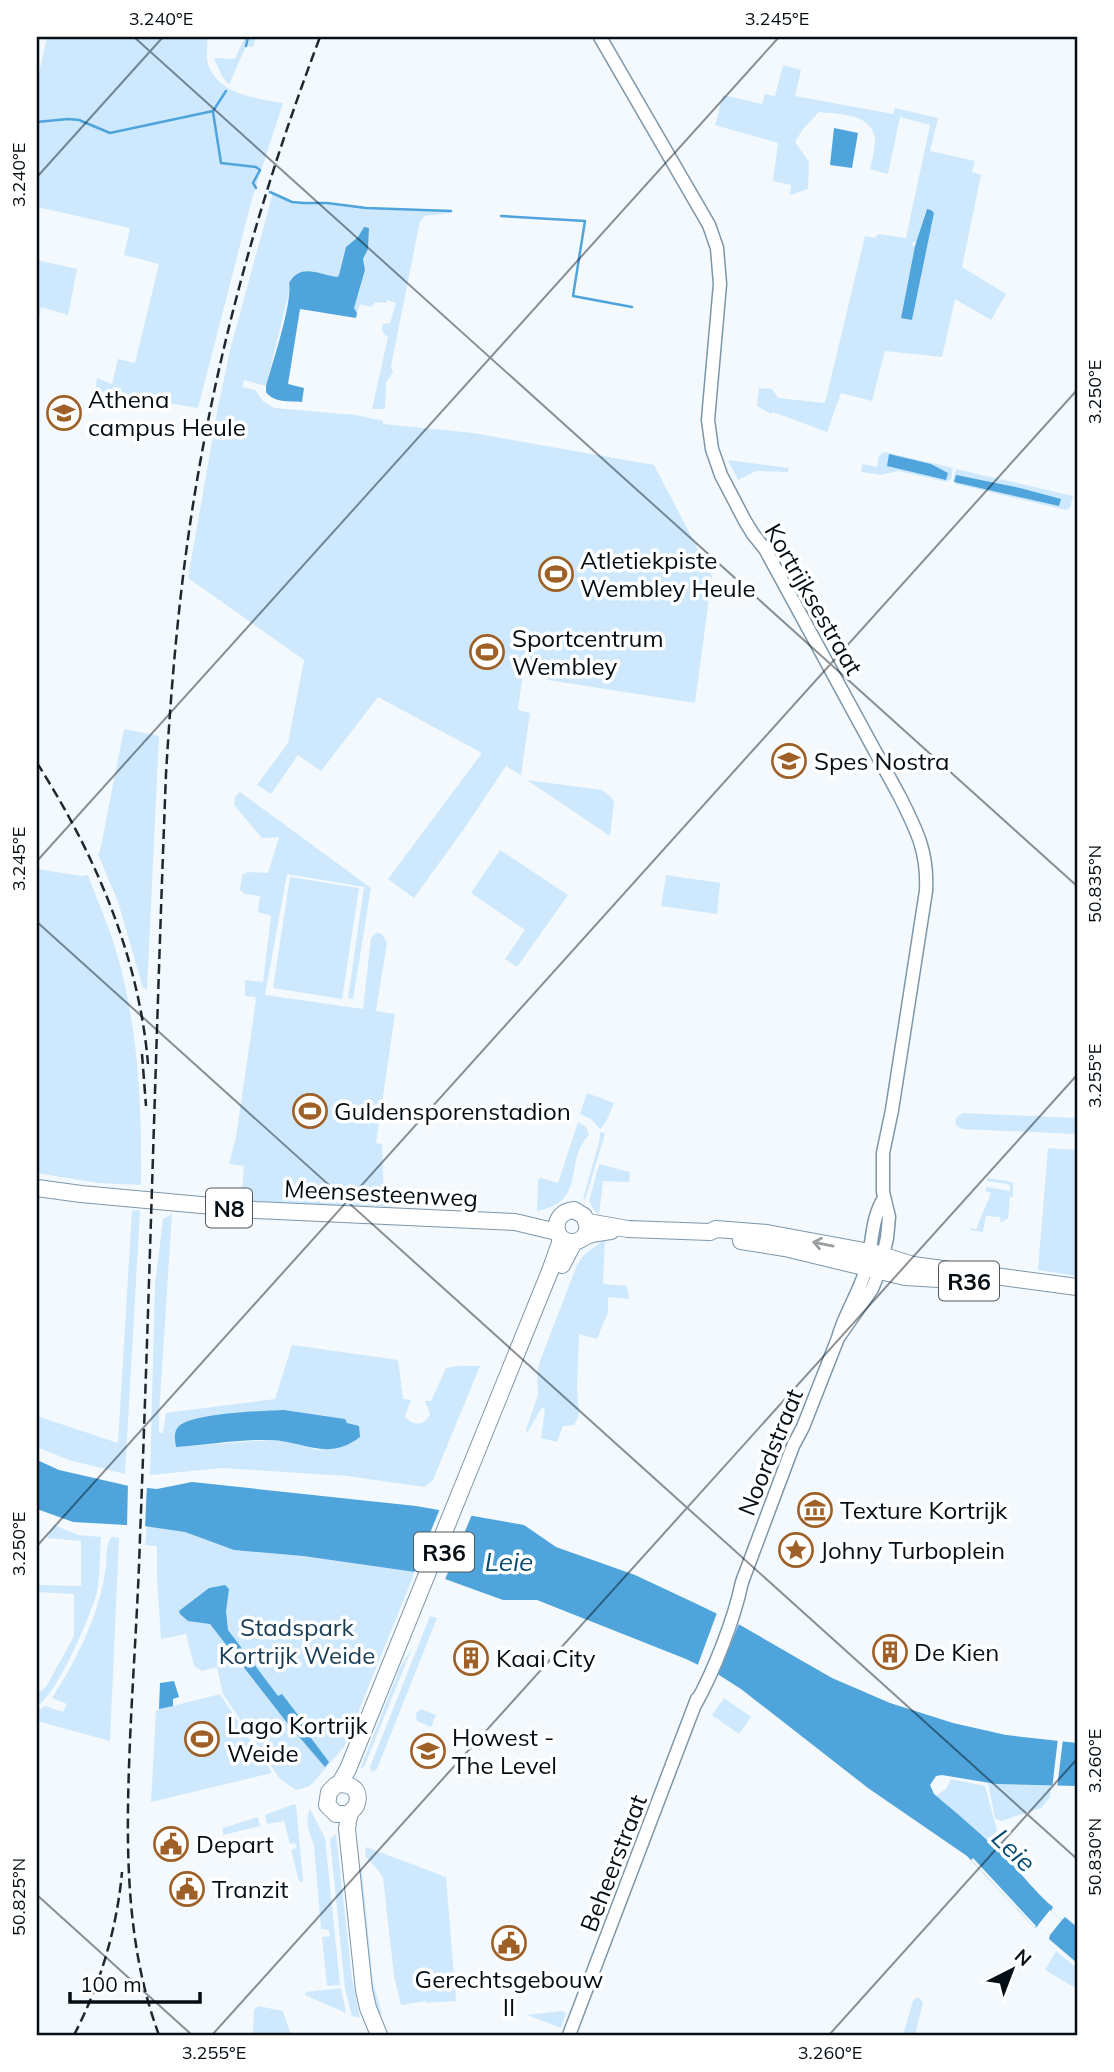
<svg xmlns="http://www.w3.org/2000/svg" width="1114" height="2072" font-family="Mulish,sans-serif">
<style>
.green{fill:#cee9fd;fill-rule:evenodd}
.water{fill:#4ea4db}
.pier{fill:#f3f9fd}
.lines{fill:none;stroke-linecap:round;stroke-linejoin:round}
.stream{stroke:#4ea4db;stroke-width:2.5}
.tertiary-casing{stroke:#7d97aa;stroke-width:15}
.primary-casing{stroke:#7d97aa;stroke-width:18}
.tertiary{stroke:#fff;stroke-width:12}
.primary{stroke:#fff;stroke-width:16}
.rail{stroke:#1e272e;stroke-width:2.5;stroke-dasharray:10 5;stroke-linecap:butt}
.oneway{stroke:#9b9fa1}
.ticks{fill:none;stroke:#050e15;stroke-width:2;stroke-opacity:0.45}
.labels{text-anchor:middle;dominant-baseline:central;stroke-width:7;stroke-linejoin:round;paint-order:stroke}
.shield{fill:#fff;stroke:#50565b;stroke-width:2}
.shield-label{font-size:23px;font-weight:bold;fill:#050e15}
.poi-label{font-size:24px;fill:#050e15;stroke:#fff;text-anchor:start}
.street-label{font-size:24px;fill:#050e15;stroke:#fff}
.park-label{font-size:24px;fill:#183c54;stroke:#fff}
.water-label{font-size:26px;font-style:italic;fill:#074d72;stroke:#fff}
.neatline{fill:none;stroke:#050e15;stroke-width:2.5}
.ticks-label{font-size:18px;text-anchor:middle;fill:#050e15}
</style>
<rect width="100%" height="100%" fill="#f3f9fd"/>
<path class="green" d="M47,37H208C207,45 206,56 208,64C219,95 255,98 283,103L252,199L198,408L95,391L97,378L112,384L118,359L135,363L159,264L124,255L130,228L37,207V82Z
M245,37H256L253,47L246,46L229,85L222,76L214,58L235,59Z
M783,65L801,70L795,96L893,114L895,108L938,118L930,151L975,161L972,172L981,175L962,267L1006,294L991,320L955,299L942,357L885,351L872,401L841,393L827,432L773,412L771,414L757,406L759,388L772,389L778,398L825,403L865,236L875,238L878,234L906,238L930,125L900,117L888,174L870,169C872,159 877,144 874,135C869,113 836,114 819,112L803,129L795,142L809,162L808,189L790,195L791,185L773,181L778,143L715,125L723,95L762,104L765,94L775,96ZM926,210L934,213L912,320L901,317L915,246H912L913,242H917Z
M273,192L292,202L304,203H327L368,208L451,211V213L425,216L420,221L391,366L393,372L386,382L385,409H372L388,337C382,333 381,330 383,324L390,323L396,303L387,300L386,303L375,302L371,307L360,304L357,313L354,308L365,271L363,259L368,249L369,228L346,247L339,275L337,277L290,288L266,386L244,380L242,387L255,390L263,401L274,408L356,415L383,421V424L473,433L654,465L712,576L695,703L548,680V676L523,673L518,710L530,713L521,775L506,766L466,826L414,898L388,879L482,753L378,697L321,771L298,755L271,794L257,785L288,743L304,660L188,578L218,407L230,350Z
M37,260L77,269L68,315L41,307L37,328Z
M884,452L953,468L951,479L947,482L898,471L881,475L861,472L862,464L877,467L879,456Z
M728,460L789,468L788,472L756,471L738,480Z
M956,469L1073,496L1070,508L1066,510L956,484L953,480Z
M124,729L159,736L147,989L143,988L118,902L98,854L100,851Z
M527,780L602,790L611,797L614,802L610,836Z
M240,792L371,888L353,999L348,998L364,887L287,874L265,995L363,1009L371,938L376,933L382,934L387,943L376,1011L395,1014L376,1143L382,1144L384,1199H391V1207L370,1206L369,1211L241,1200L244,1166L229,1164L236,1137L256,1000L255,997L245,996V980L263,982L271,916L258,912L260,896L245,894L240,890L242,875L248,872L268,873L279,837L262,838L234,805L235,797Z
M500,850L568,895L517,967L505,959L525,930L471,893Z
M37,869L82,876L88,875C95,895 104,915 111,935C138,1015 142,1102 141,1185L98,1183L37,1173Z
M666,875L720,883L717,914L661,906Z
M290,877L359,888L342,999L273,988Z
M587,1093L614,1103L606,1122L600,1129L591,1119L580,1114Z
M963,1113L1077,1118V1134L962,1129L957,1126L955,1121L958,1116Z
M578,1122L586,1127L589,1135C562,1163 589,1201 537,1211L538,1180L541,1178L558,1183Z
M602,1132L605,1134L585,1200L583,1199L599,1142L600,1133Z
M1048,1148L1077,1150V1276L1038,1270Z
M599,1164L630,1172L629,1182L603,1181L599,1215L594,1210L589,1201Z
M987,1178L1008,1181L1013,1183V1197H1010L1008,1218L1001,1223L1000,1217L986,1216L983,1232L970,1230V1228L976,1229L991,1193L986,1191V1187L1010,1191V1187L1008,1184L987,1181Z
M132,1210L140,1211L125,1474L69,1460L37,1447V1416L118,1443Z
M172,1214L159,1414V1433H163L166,1413L275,1399L292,1345L398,1360L403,1399L411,1400L405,1416C412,1426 424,1427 430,1414L425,1401H431L446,1368L458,1366H480L433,1480L425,1487L347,1476L222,1468L150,1475L155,1285L163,1219ZM284,1410L345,1419L351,1443L335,1448L317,1450L292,1442L270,1440L176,1447Z
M605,1239L603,1284L627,1286L629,1299L608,1297V1312L597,1339L579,1334L577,1389L579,1415L574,1425L563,1426L557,1442L541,1438L545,1409L542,1407L527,1433L526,1430L538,1395L537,1372L540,1361L577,1265L584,1255Z
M54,1525L78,1535L101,1537C100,1555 100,1574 97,1592C91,1615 57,1695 37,1706V1694L46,1687L74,1636V1594L37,1592V1585L81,1586V1541L47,1538Z
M147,1526L185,1532L234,1550L303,1556L415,1572L344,1747L310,1786L296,1790L280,1779L223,1694L217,1667L202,1671L194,1666L186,1634L161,1639L157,1579V1546L145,1545Z
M112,1537L119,1538L110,1741L37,1721V1711L45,1706L63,1712L67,1704L52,1698C76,1661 98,1617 105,1573C108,1562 104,1546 112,1537Z
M430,1616L437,1618L377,1769L372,1772L370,1767Z
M412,1648L364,1767L360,1769L400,1668Z
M220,1694L272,1773L151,1802L156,1711L159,1709L160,1698L173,1700V1706Z
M724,1698L751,1717L739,1734L712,1715Z
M421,1709L436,1715L431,1727L417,1721L416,1713Z
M951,1779L985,1786L999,1838L1012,1865L986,1838L934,1794L937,1795L946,1789Z
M988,1783L996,1784L1051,1785L1050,1797L1041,1808L1001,1821L995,1818Z
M294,1804L296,1805L303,1881L301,1882L299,1881L291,1850L297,1848L295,1843L290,1844L284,1821L267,1824L265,1815Z
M310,1809L325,1838L340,1985L327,1986L322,1937L330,1936L329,1930L321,1929L314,1845C310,1834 304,1820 310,1809Z
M258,1817L260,1826L223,1835V1828Z
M336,1834L352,1978L360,2018L352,2016L345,1988L330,1839Z
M366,1847L446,1877L456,2001L426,2003V2001L401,2005L394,1976L383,1878L378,1870L365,1856Z
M359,1870L362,1871L373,1982L382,2014L374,2016Z
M1056,1951L1077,1968V1989L1045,1970Z
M341,1988L346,2013L305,1995L306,1992Z
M918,1997L923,2002L915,2035H903L913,2001Z
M258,2006L283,2011L291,2035H254L253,2031L254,2010Z
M562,2011L566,2013L561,2028L527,2015Z"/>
<path class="water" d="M834,128L858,133L852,168L830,165Z
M927,209L931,210L934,213L912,320L901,318L915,246Z
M364,227L369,228L368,249L363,259L365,270L354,308L357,313L356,318L300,309L288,384L304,388L302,402C289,401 274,403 266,392V386C272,365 293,301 289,283C301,263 317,274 337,277L339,275L346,247L358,237Z
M889,454L931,464L948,473L946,480L887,466Z
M956,475L1020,488L1061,499L1059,506L954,482Z
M284,1410L345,1419L347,1423L359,1426L360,1437C327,1462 305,1441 270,1440C239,1439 207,1445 176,1447C175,1440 173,1432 179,1426C194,1413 263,1411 284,1410Z
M37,1460L59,1470L129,1486L157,1489L192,1482L416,1506L524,1525L556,1547L635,1575L699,1605L740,1625L832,1678L890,1703L953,1723L1006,1735L1077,1743V1786L996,1784L942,1775L936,1776L930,1785L934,1794C959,1815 984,1836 1008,1860C1023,1875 1036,1893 1053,1907L1051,1911L1062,1920L1065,1917L1077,1927V1963L1049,1939L1050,1935L1039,1925L1035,1928L967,1856L868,1788L741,1689L719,1675L686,1659L537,1600H503L445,1579L415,1572L303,1556L234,1550L185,1532L144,1526L73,1522L37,1509Z
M225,1585L229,1589L226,1611L228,1630L278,1696L282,1694L308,1728L305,1730L329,1762L325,1767L288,1724L210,1624L188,1621L180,1614L179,1611L209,1588Z
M174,1681L179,1697L173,1699V1706L159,1709L160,1683Z"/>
<path class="pier" d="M128,1482L147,1483L145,1529L127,1528Z
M441,1506L473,1512L444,1582L413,1575Z
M718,1610L740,1621L717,1678L697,1667Z
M1058,1738L1063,1739L1057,1789H1052Z
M973,1858L1036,1926L1035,1928L971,1860Z
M1050,1910L1062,1920L1050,1935L1038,1925Z"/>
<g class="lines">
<path class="stream" d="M246,46L248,37
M213,112L221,163L256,167L260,170L253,183L256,188
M37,122L68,119L79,120L110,133L213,111L226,91
M270,192L292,202L304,203H327L366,208L451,211
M501,216L585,221L573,296L632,307"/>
<g class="tertiary-casing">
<path id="tertiary" d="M600,37L709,225L717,248L720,284L708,420L712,449L721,475L745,521L753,534L765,549L900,797C917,831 928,852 926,891L892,1110L883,1153V1192L889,1217L887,1238L879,1272L872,1289L838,1338
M695,1705C714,1671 734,1620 742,1582L793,1446L803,1427L838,1338C844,1315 858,1295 865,1272C873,1248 870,1220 884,1198
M569,2035L697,1699"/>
</g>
<g class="primary-casing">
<path id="primary" d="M37,1188L81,1194L256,1210L515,1222L557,1232
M588,1222L628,1229L710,1232L716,1229L767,1233L875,1253L913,1265L1077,1287
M585,1236L588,1227L584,1216L574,1210C550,1212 552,1243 573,1242C579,1242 583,1237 589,1235C596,1233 604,1232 611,1231
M741,1241L785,1248L905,1277L956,1280
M562,1265L574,1242
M340,1783L348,1769L550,1271L560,1243V1237
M351,1812L346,1814H336L327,1805L329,1792L336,1785C348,1782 361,1788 357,1803C355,1810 355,1806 351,1812C348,1817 348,1823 347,1829L364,1990L368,2008L379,2035"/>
</g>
<use href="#tertiary" class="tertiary"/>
<use href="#primary" class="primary"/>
<path class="rail" d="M37,763C95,854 139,956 148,1064
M142,1054L146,1106
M74,2035C100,1985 117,1929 122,1872
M159,2035C124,1941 126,1839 130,1740C133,1672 138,1605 140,1537C150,1283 156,1028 166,774C172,672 181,570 199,469C225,321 267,177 320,37"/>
</g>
<defs><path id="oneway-shaft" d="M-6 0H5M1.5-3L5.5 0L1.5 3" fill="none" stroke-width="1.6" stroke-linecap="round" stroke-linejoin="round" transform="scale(1.75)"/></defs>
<use class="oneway" href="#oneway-shaft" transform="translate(823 1244) rotate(-169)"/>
<path class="ticks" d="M134,37L1077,886M37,177L163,37M37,861L779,37M37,922L1077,1859M37,1546L1077,390M37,1895L192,2035M212,2035L1077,1075M829,2035L1077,1759"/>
<defs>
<g id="school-ring" transform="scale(1.75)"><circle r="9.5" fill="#fff" stroke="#9e6026" stroke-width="1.5"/><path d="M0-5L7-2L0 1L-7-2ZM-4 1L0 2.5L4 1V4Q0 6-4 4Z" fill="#9e6026"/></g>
<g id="stadium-ring" transform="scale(1.75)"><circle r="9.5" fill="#fff" stroke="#9e6026" stroke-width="1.5"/><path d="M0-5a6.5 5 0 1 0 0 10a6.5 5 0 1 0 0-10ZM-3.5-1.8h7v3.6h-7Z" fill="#9e6026"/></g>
<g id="museum-ring" transform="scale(1.75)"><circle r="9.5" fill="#fff" stroke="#9e6026" stroke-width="1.5"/><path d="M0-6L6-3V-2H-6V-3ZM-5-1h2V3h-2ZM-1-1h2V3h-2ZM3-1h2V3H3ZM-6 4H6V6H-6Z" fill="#9e6026"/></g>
<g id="sight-ring" transform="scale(1.75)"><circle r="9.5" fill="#fff" stroke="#9e6026" stroke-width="1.5"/><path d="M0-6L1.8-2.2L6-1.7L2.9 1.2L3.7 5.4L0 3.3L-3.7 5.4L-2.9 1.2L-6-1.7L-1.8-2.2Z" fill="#9e6026"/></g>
<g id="building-ring" transform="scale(1.75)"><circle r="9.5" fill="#fff" stroke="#9e6026" stroke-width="1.5"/><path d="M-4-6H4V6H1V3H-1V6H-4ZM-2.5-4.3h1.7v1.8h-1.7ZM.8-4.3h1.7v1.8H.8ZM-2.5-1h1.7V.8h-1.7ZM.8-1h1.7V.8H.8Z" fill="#9e6026"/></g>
<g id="university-ring" transform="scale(1.75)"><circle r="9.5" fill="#fff" stroke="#9e6026" stroke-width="1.5"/><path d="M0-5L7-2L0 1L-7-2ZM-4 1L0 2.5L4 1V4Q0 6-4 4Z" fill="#9e6026"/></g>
<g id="civic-ring" transform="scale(1.75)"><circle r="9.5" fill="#fff" stroke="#9e6026" stroke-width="1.5"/><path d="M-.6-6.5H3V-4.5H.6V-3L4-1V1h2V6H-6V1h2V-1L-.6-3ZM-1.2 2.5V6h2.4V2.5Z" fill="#9e6026"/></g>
</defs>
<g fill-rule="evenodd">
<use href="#school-ring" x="64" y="413"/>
<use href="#stadium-ring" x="556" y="574"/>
<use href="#stadium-ring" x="487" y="652"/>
<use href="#school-ring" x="789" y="761"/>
<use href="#stadium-ring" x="310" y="1111"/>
<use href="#museum-ring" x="815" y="1510"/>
<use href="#sight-ring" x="796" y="1550"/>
<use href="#building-ring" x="890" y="1652"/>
<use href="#building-ring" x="471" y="1658"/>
<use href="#stadium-ring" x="202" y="1739"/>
<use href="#university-ring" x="428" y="1751"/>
<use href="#civic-ring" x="171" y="1844"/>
<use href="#civic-ring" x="187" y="1889"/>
<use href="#civic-ring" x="509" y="1943"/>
</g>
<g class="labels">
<g class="shield">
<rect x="206" y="1188.5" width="46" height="39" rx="5"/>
<rect x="939" y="1261.5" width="60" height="39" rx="5"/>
<rect x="414" y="1532.5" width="60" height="39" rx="5"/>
</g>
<g class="shield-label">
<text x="229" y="1208">N8</text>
<text x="969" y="1281">R36</text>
<text x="444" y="1552">R36</text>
</g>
<g class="poi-label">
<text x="88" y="399">Athena<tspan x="88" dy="28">campus Heule</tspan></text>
<text x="580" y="560">Atletiekpiste<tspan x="580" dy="28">Wembley Heule</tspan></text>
<text x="512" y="638">Sportcentrum<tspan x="512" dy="28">Wembley</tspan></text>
<text x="814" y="761">Spes Nostra</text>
<text x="334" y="1111">Guldensporenstadion</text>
<text x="840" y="1510">Texture Kortrijk</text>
<text x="820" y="1550">Johny Turboplein</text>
<text x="914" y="1652">De Kien</text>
<text x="496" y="1658">Kaai City</text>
<text x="227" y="1725">Lago Kortrijk<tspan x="227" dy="28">Weide</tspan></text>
<text x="452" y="1737">Howest -<tspan x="452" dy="28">The Level</tspan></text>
<text x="196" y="1844">Depart</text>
<text x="212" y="1889">Tranzit</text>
<text x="509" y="1979" text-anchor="middle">Gerechtsgebouw<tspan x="509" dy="28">II</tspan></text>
</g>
<g class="street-label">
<text transform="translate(814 599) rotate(60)">Kortrijksestraat</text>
<text transform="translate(381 1193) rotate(3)">Meensesteenweg</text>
<text transform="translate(770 1452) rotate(-68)">Noordstraat</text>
<text transform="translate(613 1863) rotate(-69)">Beheerstraat</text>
</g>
<g class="park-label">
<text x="297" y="1627">Stadspark<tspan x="297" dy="28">Kortrijk Weide</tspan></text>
</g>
<g class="water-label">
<text x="509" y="1561">Leie</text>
<text transform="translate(1014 1850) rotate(44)">Leie</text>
</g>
</g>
<rect width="1114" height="2072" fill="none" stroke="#ffffff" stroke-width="77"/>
<g transform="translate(1012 1970) rotate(42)" stroke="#ffffff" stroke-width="5" paint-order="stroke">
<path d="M0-5L12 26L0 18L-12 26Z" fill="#050e15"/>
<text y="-10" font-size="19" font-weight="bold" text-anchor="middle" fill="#050e15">N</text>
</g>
<path d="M70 1992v10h130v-10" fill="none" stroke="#050e15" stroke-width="3.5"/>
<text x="80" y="1992" font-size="21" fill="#050e15" stroke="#ffffff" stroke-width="5" paint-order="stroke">100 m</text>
<rect x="38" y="38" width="1038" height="1996" class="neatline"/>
<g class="ticks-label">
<text x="161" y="25">3.240°E</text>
<text x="777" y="25">3.245°E</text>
<text transform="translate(19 175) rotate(-90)" y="6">3.240°E</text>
<text transform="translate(1095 392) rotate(-90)" y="6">3.250°E</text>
<text transform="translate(19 859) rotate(-90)" y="6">3.245°E</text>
<text transform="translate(1095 884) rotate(-90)" y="6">50.835°N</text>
<text transform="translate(1095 1076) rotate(-90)" y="6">3.255°E</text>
<text transform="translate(19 1544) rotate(-90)" y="6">3.250°E</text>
<text transform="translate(1095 1761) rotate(-90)" y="6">3.260°E</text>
<text transform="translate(1095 1857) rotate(-90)" y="6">50.830°N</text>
<text transform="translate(19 1897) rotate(-90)" y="6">50.825°N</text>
<text x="214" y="2059">3.255°E</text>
<text x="830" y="2059">3.260°E</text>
</g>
</svg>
